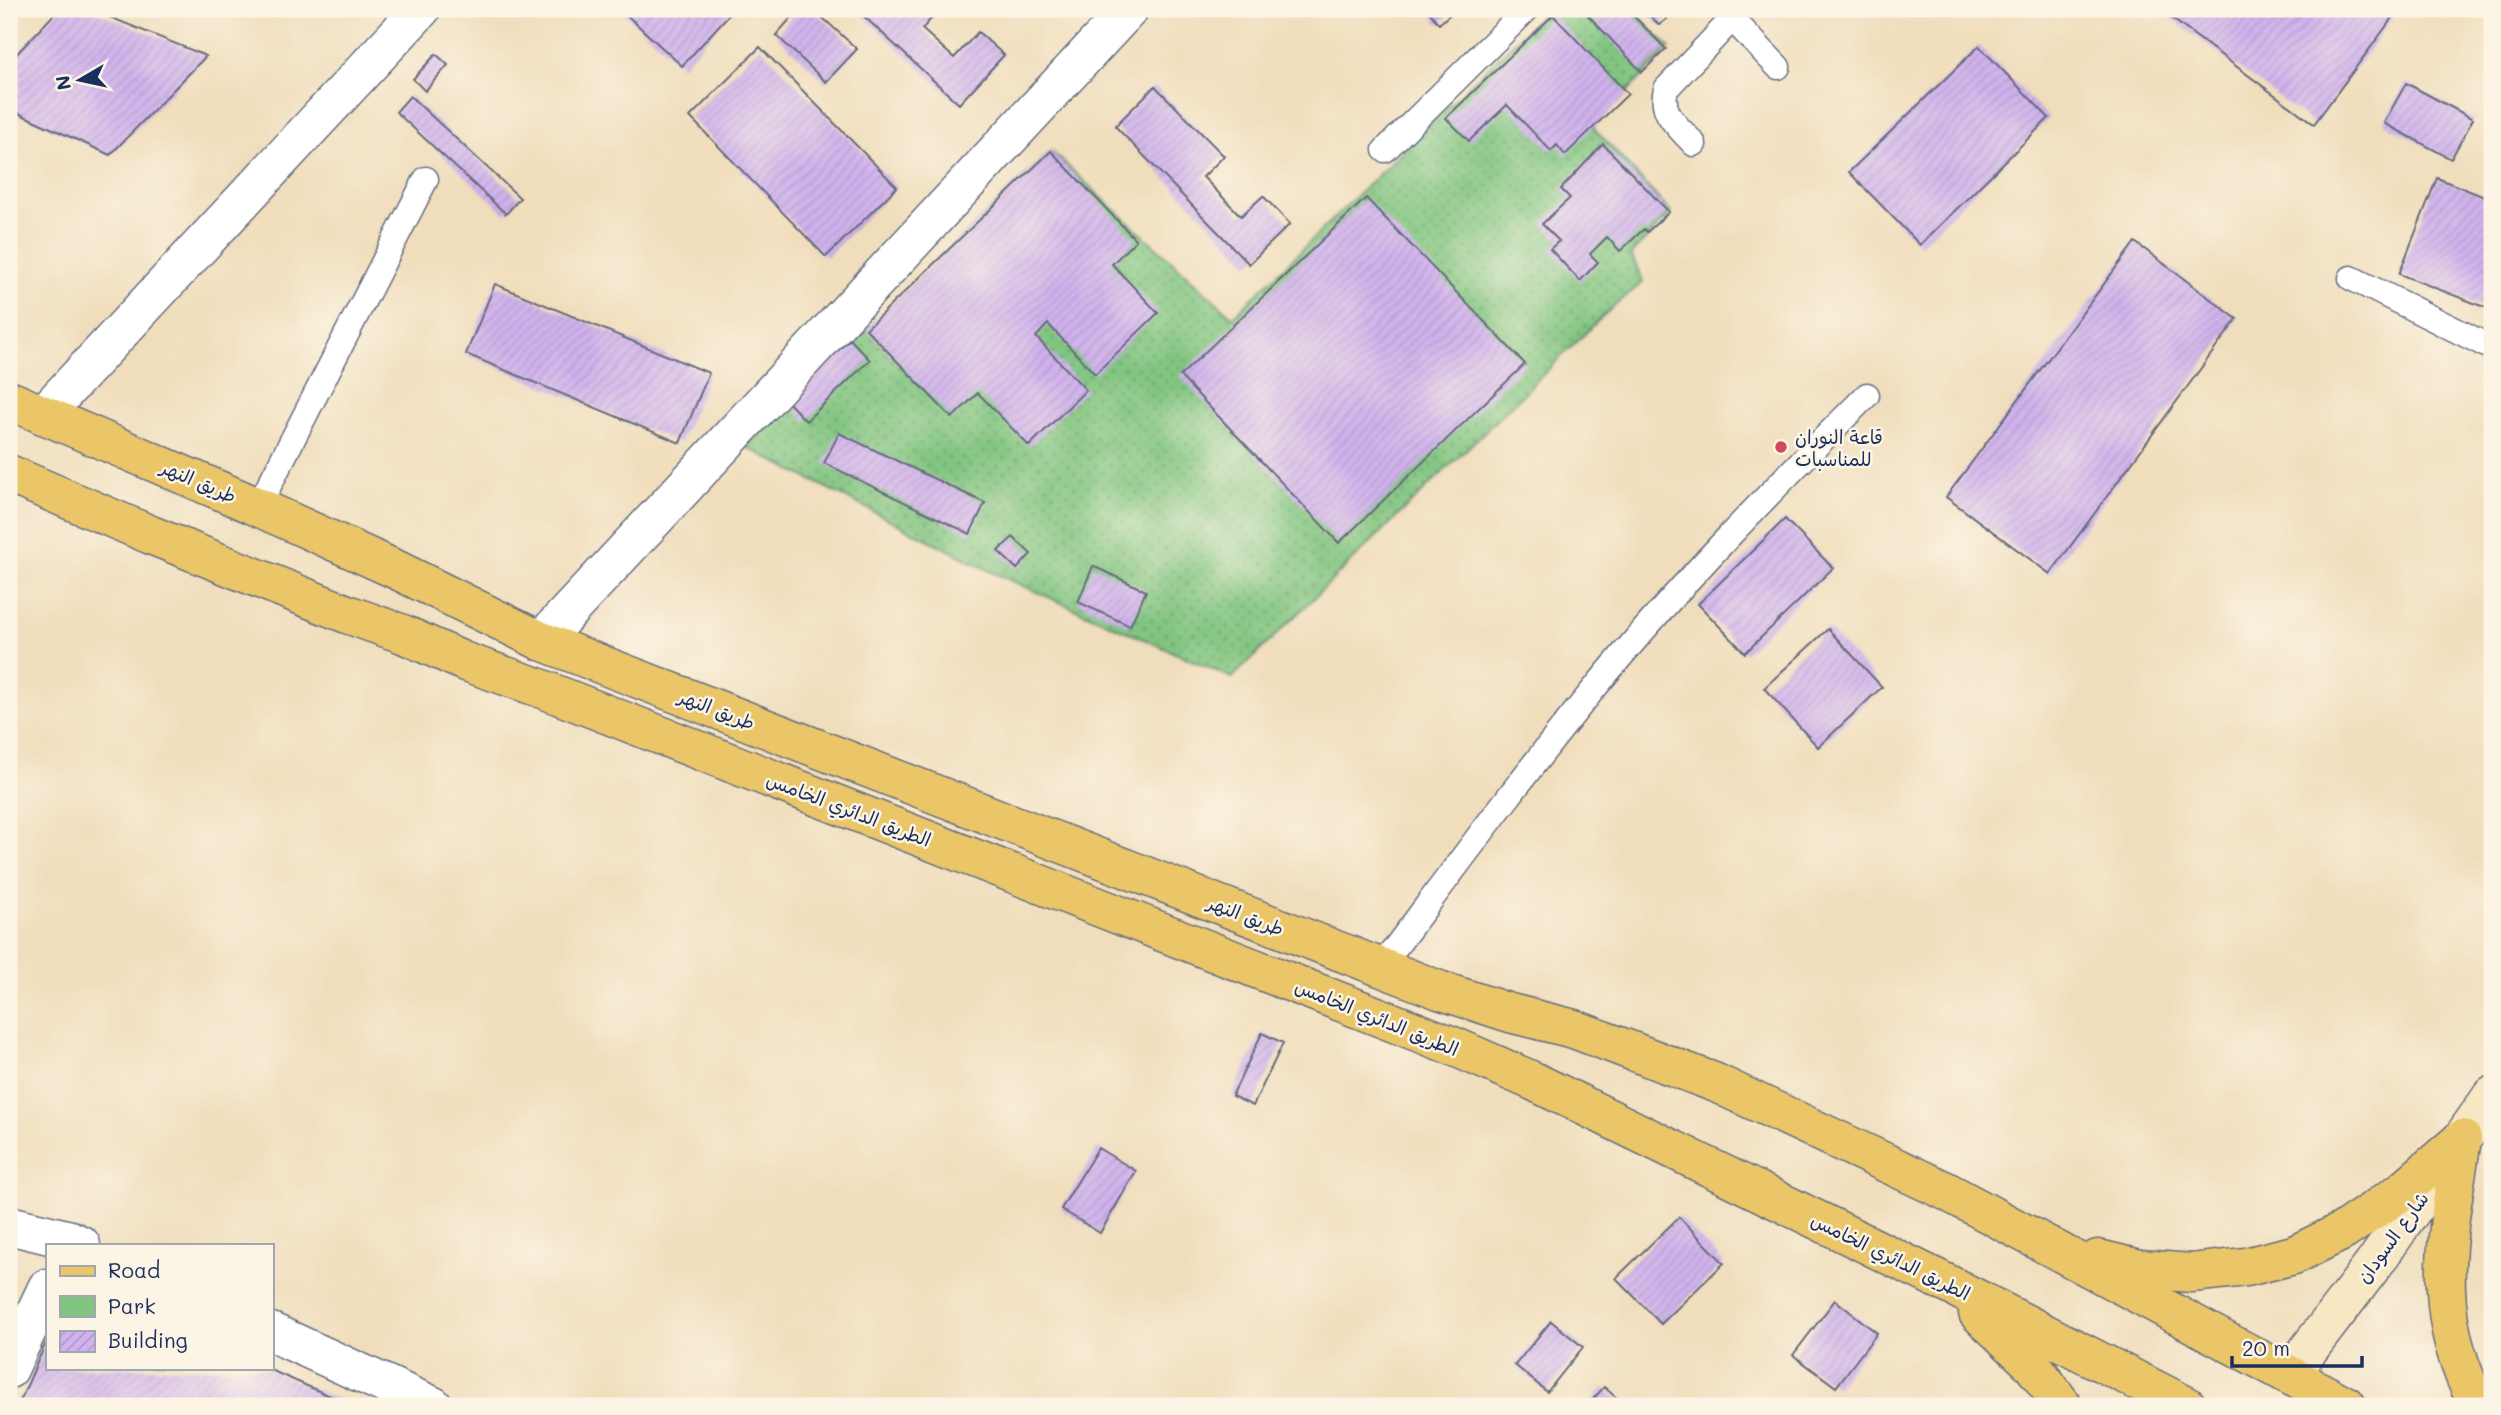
<svg xmlns="http://www.w3.org/2000/svg" width="2501" height="1415" font-family="Mali,'Playpen Sans Arabic',sans-serif">
<style>
.green{fill:url(#green-dots);stroke:#4e7a6f;stroke-width:2}
.building{fill:url(#building-hatch)}
.lines{fill:none;stroke-linecap:round;stroke-linejoin:round}
.lane-casing{stroke:#666c7f;stroke-width:27}
.street-casing{stroke:#666c7f;stroke-width:41}
.secondary-casing{stroke:#666c7f;stroke-width:41}
.primary-casing{stroke:#666c7f;stroke-width:41}
.lane{stroke:#fff;stroke-width:24}
.street{stroke:#fff;stroke-width:38}
.secondary{stroke:#f7e8c3;stroke-width:38}
.primary{stroke:#ebc669;stroke-width:38}
.poi-dot{fill:#d1495b;stroke:#fcf5e5;stroke-width:2.5}
.labels{text-anchor:middle;dominant-baseline:central;stroke-width:5;stroke-linejoin:round;paint-order:stroke}
.poi-label{font-size:19px;fill:#1b2f5e;stroke:#fcf5e5;text-anchor:start}
.street-label{font-size:19px;fill:#1b2f5e;stroke:#fcf5e5}
</style>
<defs>
<pattern id="green-dots" width="8" height="8" patternUnits="userSpaceOnUse" patternTransform="scale(1.75)"><rect width="8" height="8" fill="#81c580"/><path d="M2 2h.1M6 6h.1" fill="none" stroke="#69a06c" stroke-width="1.8" stroke-linecap="round"/></pattern>
<pattern id="building-hatch" width="6" height="6" patternUnits="userSpaceOnUse" patternTransform="scale(1.75)"><rect width="6" height="6" fill="#d0b2ec"/><path d="M-1 1l2-2M0 6l6-6M5 7l2-2" fill="none" stroke="#b299cd"/></pattern>
</defs>
<rect width="100%" height="100%" fill="#fcf5e5"/>
<filter id="ink" filterUnits="userSpaceOnUse"><feTurbulence type="fractalNoise" baseFrequency=".0143" numOctaves="2"/><feDisplacementMap in="SourceGraphic" scale="14" xChannelSelector="R" yChannelSelector="G"/><feConvolveMatrix kernelMatrix="1 2 1 2 8 2 1 2 1" color-interpolation-filters="sRGB"/></filter>
<filter id="wash" filterUnits="userSpaceOnUse"><feTurbulence type="fractalNoise" baseFrequency=".00686" numOctaves="4" result="noise"/><feDisplacementMap in="SourceGraphic" scale="28" xChannelSelector="R" yChannelSelector="G"/><feGaussianBlur stdDeviation="1.57" result="paint"/><feColorMatrix in="noise" values="0 0 0 0 0 0 0 0 0 0 0 0 0 0 0 0 0 1.4 0 .05"/><feComposite in="paint" operator="in"/></filter>
<g filter="url(#wash)">
<rect width="100%" height="100%" fill="#f0ddbb"/>
<path class="green" d="M1548,9H1631L1670,48L1593,127L1671,213L1631,254L1643,282L1604,315L1232,678L994,573L746,447L1051,151L1233,317Z"/>
<g id="blocks">
<path class="building" d="M59,9H90L206,56L110,155L9,109V62Z
M620,9H734L682,66Z
M799,9H813L857,49L826,82L776,35Z
M856,9H940L922,29L954,58L978,32L1004,55L959,104Z
M1427,9H1456L1439,24Z
M1582,9H1627L1666,49L1642,72Z
M1643,9H1657L1667,19L1659,25Z
M2159,9H2399L2314,124Z
M1553,15L1628,94L1565,155L1557,145L1551,151L1507,105L1469,141L1446,118Z
M1979,46L2049,118L1920,245L1849,172Z
M760,47L897,187L826,257L690,117Z
M436,54L448,65L425,91L413,79Z
M2406,83L2473,119L2451,159L2384,123Z
M1155,86L1224,156L1203,177L1241,216L1263,196L1290,224L1249,264L1115,126Z
M410,96L520,198L506,214L396,112Z
M1603,144L1669,212L1647,232L1644,229L1620,251L1607,237L1590,254L1598,262L1580,281L1550,249L1559,241L1542,224L1570,198L1561,189Z
M1051,151L1136,240L1112,264L1158,313L1095,374L1048,324L1036,337L1086,390L1029,446L978,393L952,418L866,329Z
M2437,178L2492,200V310L2399,274Z
M1366,198L1525,364L1339,543L1180,376Z
M2135,242L2237,319L2050,574L1946,497Z
M495,284L709,373L680,443L466,354Z
M850,339L870,360L806,421L786,400Z
M839,433L985,503L970,534L824,463Z
M1785,519L1833,568L1745,653L1698,604Z
M1013,537L1031,554L1017,569L998,551Z
M1093,566L1146,591L1130,626L1078,602Z
M1828,629L1882,687L1818,747L1764,688Z
M1262,1033L1283,1043L1253,1106L1232,1096Z
M1098,1148L1136,1171L1100,1233L1061,1209Z
M1679,1217L1724,1263L1661,1324L1616,1278Z
M1835,1300L1877,1333L1836,1387L1793,1355Z
M1551,1321L1583,1347L1547,1392L1515,1365Z
M47,1340V1368H266L353,1406H18Z
M1604,1387L1626,1406H1587Z"/>
</g>
</g>
<g filter="url(#ink)">
<use href="#blocks" fill-opacity="0" stroke="#666c7f" stroke-width="2"/>
<g class="lines">
<g class="lane-casing">
<path id="lane" d="M1723,9L1778,67
M1694,144C1679,127 1659,114 1666,89L1732,19
M1385,150L1527,9
M2351,278L2492,348
M258,507L426,179
M1380,968C1450,875 1519,780 1593,690C1678,586 1772,490 1867,395"/>
</g>
<g class="street-casing">
<path id="street" d="M43,415L421,9
M541,641L1129,9
M9,1225L70,1240L81,1245
M271,1332L433,1406
M9,1369L47,1288"/>
</g>
<g class="secondary-casing">
<path id="secondary" d="M2289,1375L2374,1264L2492,1096"/>
</g>
<g class="primary-casing">
<path id="primary" d="M9,400L258,507L397,570L541,641L1439,990L1510,1013L1574,1029L1716,1083L1946,1191L2347,1406
M9,474L151,535L347,614L403,634L463,661L540,688L1453,1046L1533,1081L1946,1283L2187,1406
M2462,1139C2447,1238 2428,1314 2479,1406
M2098,1259L2140,1269L2191,1273L2246,1267L2294,1255L2343,1231L2402,1191L2462,1139
M1978,1313L2031,1363L2063,1406"/>
</g>
<use href="#lane" class="lane"/>
<use href="#street" class="street"/>
<use href="#secondary" class="secondary"/>
<use href="#primary" class="primary"/>
</g>
</g>
<circle class="poi-dot" cx="1781" cy="447" r="7"/>
<g class="labels">
<g class="poi-label">
<text x="1795" y="436">قاعة النوران<tspan x="1795" dy="22">للمناسبات</tspan></text>
</g>
<g class="street-label">
<text transform="translate(199 481) rotate(23)">طريق النهر</text>
<text transform="translate(717 709) rotate(21)">طريق النهر</text>
<text transform="translate(849 809) rotate(21)">الطريق الدائري الخامس</text>
<text transform="translate(1246 915) rotate(21)">طريق النهر</text>
<text transform="translate(1377 1017) rotate(22)">الطريق الدائري الخامس</text>
<text transform="translate(2392 1237) rotate(-54)">شارع السودان</text>
<text transform="translate(1891 1256) rotate(26)">الطريق الدائري الخامس</text>
</g>
</g>
<rect width="2501" height="1415" fill="none" stroke="#fcf5e5" stroke-width="35"/>
<rect x="46" y="1244" width="228" height="126" fill="#fcf5e5" stroke="#a2a6af" stroke-width="2"/>
<rect x="60" y="1266" width="35" height="10" fill="#ebc669" stroke="#a2a6af" stroke-width="2"/>
<text x="108" y="1278" font-size="21" fill="#1b2f5e">Road</text>
<rect x="60" y="1296" width="35" height="21" fill="#81c580" stroke="#a2a6af" stroke-width="2"/>
<text x="108" y="1314" font-size="21" fill="#1b2f5e">Park</text>
<rect x="60" y="1331" width="35" height="21" fill="url(#building-hatch)" stroke="#a2a6af" stroke-width="2"/>
<text x="108" y="1348" font-size="21" fill="#1b2f5e">Building</text>
<g transform="translate(80 80) rotate(261)" stroke="#fcf5e5" stroke-width="5" paint-order="stroke">
<path d="M0-5L12 26L0 18L-12 26Z" fill="#1b2f5e"/>
<text y="-10" font-size="19" font-weight="bold" text-anchor="middle" fill="#1b2f5e">N</text>
</g>
<path d="M2232 1356v10h130v-10" fill="none" stroke="#1b2f5e" stroke-width="3.5"/>
<text x="2242" y="1356" font-size="21" fill="#1b2f5e" stroke="#fcf5e5" stroke-width="5" paint-order="stroke">20 m</text>
</svg>
